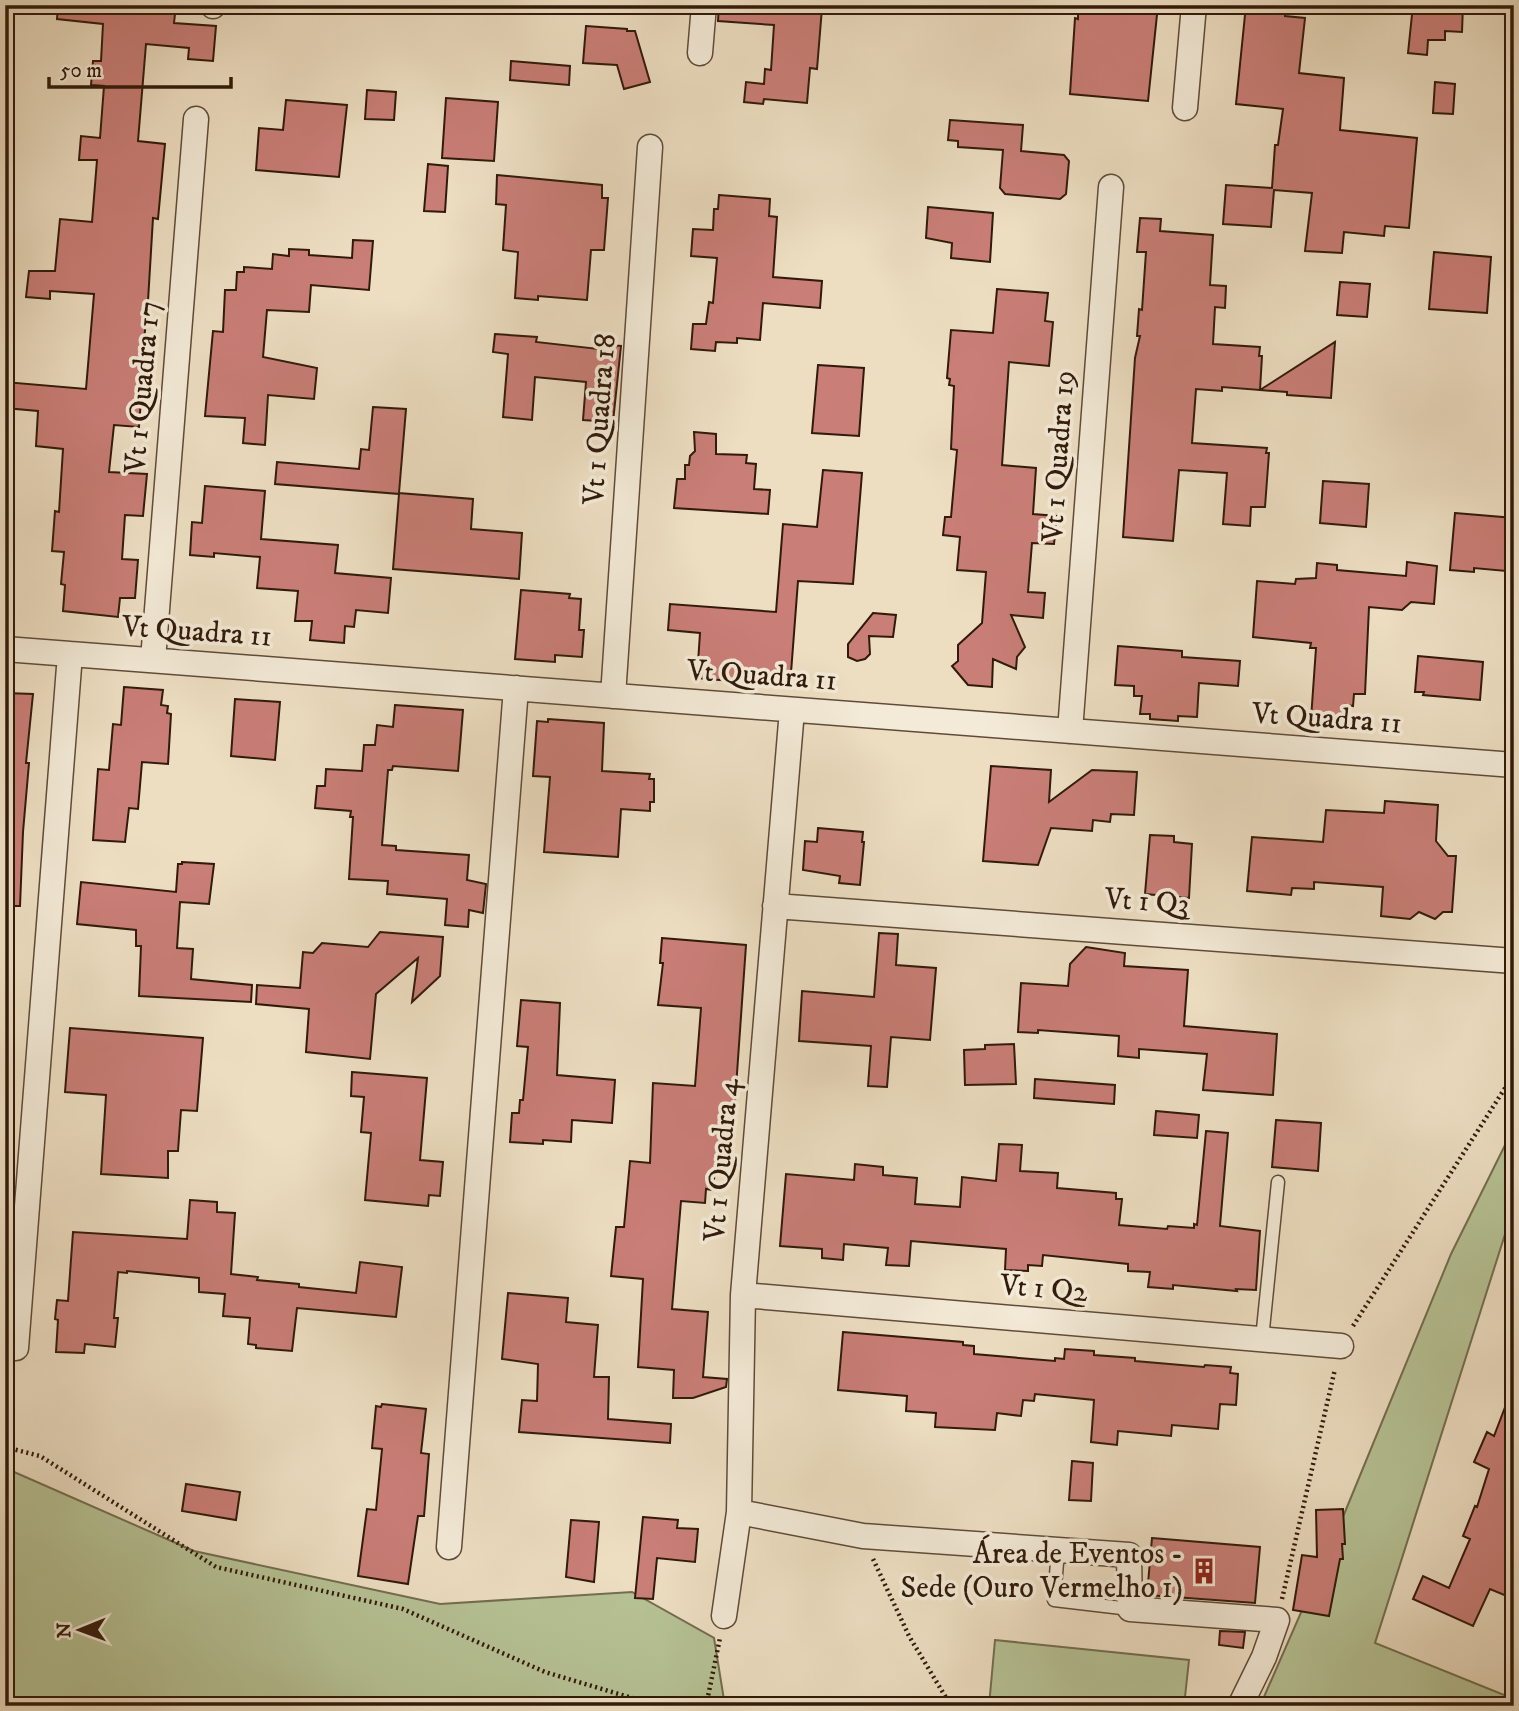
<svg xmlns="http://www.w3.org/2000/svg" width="1519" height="1711" font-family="'IM FELL DW Pica',serif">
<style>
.green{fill:#b6c295;stroke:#746e50;stroke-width:2}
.building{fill:#c97e77;stroke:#311a0b;stroke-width:2}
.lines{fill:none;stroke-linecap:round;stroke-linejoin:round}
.lane-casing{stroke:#604b39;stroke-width:15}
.street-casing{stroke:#604b39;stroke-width:27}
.path{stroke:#311a0b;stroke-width:4.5;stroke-dasharray:2 3.5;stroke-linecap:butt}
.lane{stroke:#f3ead7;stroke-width:12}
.street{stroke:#f3ead7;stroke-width:24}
.labels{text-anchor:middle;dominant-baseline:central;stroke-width:7;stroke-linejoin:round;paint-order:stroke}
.street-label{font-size:30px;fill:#311a0b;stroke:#f3ead7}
.poi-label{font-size:30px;fill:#311a0b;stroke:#f3ead7;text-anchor:end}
</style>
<rect width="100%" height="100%" fill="#eddec2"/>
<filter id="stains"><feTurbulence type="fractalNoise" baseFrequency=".00286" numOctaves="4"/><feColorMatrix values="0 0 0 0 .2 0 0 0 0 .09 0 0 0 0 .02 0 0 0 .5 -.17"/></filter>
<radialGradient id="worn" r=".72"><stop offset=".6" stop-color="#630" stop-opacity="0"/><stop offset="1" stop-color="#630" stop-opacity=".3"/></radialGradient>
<path class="green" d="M1514,1127V1206L1375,1643L1514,1699V1706H1260L1345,1512L1451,1254Z
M5,1468L194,1551L440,1604L632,1592L714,1638L725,1706H5Z
M995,1640L1189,1660L1184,1706H989Z"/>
<path class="building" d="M58,5H176L174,23L216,26L213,61L188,59L189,48L146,44L138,141L165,144L158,219L153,218L148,301L138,399H141L139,427L114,425L109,472L147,474L143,516L125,515L122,559L138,560L135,598H120L118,617L63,611L65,585L61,584L64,552L52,551L55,511L59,512L63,449L36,446L38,411L5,408V382L86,389L94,294L50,291V299L26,297L29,271H55L60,219L92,222L97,160H79L81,136L100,138L104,86L91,85L93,61H101L103,24L57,19Z
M719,5L822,8L817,69L810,68L807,103L764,99L763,104L744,102L746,82L764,84L765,69L771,70L774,25L718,21Z
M1081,5H1158L1148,101L1070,94L1075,18L1078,19V13H1080Z
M1246,5H1286L1285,16L1305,18L1299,73L1344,78L1340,130L1417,138L1409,228L1385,226L1384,236L1344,232L1342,253L1305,251L1312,193L1274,190L1271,227L1223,224L1226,185L1272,188L1275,145H1278L1283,109L1236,104Z
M1413,5H1432L1431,10H1440V5H1463L1462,32L1445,31V40H1428L1427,55L1408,53Z
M586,26L627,29V31H635L650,82L624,89L617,65L583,63Z
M511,61L570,66L569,85L510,80Z
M1435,82L1455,84L1453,114L1433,113Z
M367,90L396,92L394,120L365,119Z
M446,98L498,102L494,161L442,158Z
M286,100L347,105L339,177L256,170L259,128L283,130Z
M950,120L1023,125L1021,151L1064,155L1069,161L1066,194L1060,199L1005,194L1000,188L1003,150L958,147V141L948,140Z
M428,164L448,166L445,212L424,211Z
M497,175L602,185V198H608L604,250H591L587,300L538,296V300L515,298L518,252L503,250L506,205L496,204Z
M719,195L770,199L769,216L777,217L773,277L822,281L820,308L763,303L760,340L737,338V343L716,342L715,351L691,349L693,324H706L709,302L713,303L717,258L691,256L693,229L713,230L714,209H718Z
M928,207L993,213L990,262L951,258L952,243L926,238Z
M1140,218L1161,219L1160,231L1213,235L1210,285L1226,286L1225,308L1215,307L1213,344L1260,347L1259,356H1262L1260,390L1222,387V391L1196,389L1192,443L1267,448L1266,453H1269L1265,507H1251L1250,526L1223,524L1227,473L1179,470L1173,541L1123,537L1135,358L1140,336H1137L1139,309L1142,310L1146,252H1137Z
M353,240L373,241L369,290L311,285L309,312L267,310L263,357L317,368L314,399L268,395L265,445L243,443L245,418L205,416L213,331L223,332L225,290H236L237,272H244V267L272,269L273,254L289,256V249L309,250V255L352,258Z
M1434,252L1491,257L1487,313L1429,309Z
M1340,282L1370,284L1367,317L1337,315Z
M997,289L1048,293L1045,321L1053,322L1049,366L1009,362L1002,465L1036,468L1033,514L1057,516L1054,544L1032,543L1028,592L1045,593L1043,618L1011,615L1025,647L1017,657L1016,669L993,659L992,687L968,685L952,666L958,661V645L982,623L986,572L957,570L960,537L943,535L945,517H951L957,450L951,449L954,386L949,385L950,379L947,378L951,330L993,333Z
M495,334L537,337L536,342L598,349V344L621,346L613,422L583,420L586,382L535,377L532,420L503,417L508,354L493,352Z
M1335,342L1331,398L1287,395V392L1260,390Z
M818,365L864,368L859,436L812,433Z
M373,407L406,409L399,493L473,499L471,529L522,533L519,579L393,569L399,494L275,484L277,462L359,469L361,449L369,450Z
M694,432L716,434V454L747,455L746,463L756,464L754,489L770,490L768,514L674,508L677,479H685V465H689L690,456L695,451Z
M823,470L862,473L853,584L798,581L790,686L697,678L700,633L668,630L670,604L776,612L783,524L817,527Z
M1323,481L1369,484L1366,527L1320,523Z
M205,486L265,491L261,539L338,545L335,573L391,578L388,613L356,610L354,627L345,626L344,643L310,640L312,621H295L298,591L257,588L260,557L214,553V557L190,555L192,522L202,523Z
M1455,513L1514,518V550H1508L1506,571L1474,568V572L1450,570Z
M1407,562L1437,566L1434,604L1411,602L1402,610L1369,607L1365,694H1354L1353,706L1346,705L1345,721L1311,719L1316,648H1310L1311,643L1253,637L1257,581L1295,584L1296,579L1316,578L1317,563L1337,565V570L1406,576Z
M521,590L570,594L569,598L581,599L579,630H584L582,657L555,655V662L515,659Z
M873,613L896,615L893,637L869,636L870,654L865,659L857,661L848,657V644Z
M1118,646L1182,651V657L1240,661L1238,686L1199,683L1197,717L1178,716V721L1150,719V714H1140L1142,696H1134V686L1115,685Z
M1418,656L1483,662L1480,700L1423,695L1424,692H1415Z
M124,687L163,690L161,705L168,706L167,713L171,714L168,764L142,762L138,809L129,808L125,842L93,840L98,769L109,770L113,724L121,725Z
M5,693L33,694L26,763H29L23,832L20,906H5Z
M235,699L280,702L275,760L231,756Z
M395,705L463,710L458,771L393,766L392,770H388L382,845L396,846V850L469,855L467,880L486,884L483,913L469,910L468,927L445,925L447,899L387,894L388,881L349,879L353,817H350L351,811L315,808L317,786H325L326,769L362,771L364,745H375L377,725L393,727Z
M548,719L604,723L602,771L650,774L649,779H654V802H650V811L621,809L618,857L544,852L550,777L533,776L537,721L548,722Z
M991,766L1051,770L1049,802L1092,770L1137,772L1134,815L1111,814L1110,822L1093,820L1092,831L1051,828L1038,865L983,861Z
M1385,801L1438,805L1436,841L1448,856H1456L1452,912H1443L1435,919L1419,912L1410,919L1381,916L1383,887L1314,882V889L1292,888L1291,895L1247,891L1252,837L1323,842L1326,810L1384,813Z
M818,828L863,832L862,842H864L860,885L839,883L840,876L803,870L805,841L817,842Z
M1150,835L1174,836V842L1192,844L1189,898L1145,894Z
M182,862L214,864L209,904L180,902L177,948L193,949L191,979L252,985L251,1002L139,996L141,946H136V930L77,924L81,882L176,892L178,864H182Z
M380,932L443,937L440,976L412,1002L418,958L376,994L370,1059L306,1052L309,1009L256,1004L257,985L300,988L303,952L313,953L322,943L368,947Z
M879,933L898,934L896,965L936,968L930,1040L891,1037L887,1087L868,1086L871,1046L799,1041L802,991L874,997Z
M662,938L746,945L731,1159L716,1158L713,1190L706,1189L705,1203L681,1201L672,1309L708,1312L703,1377L727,1379L726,1387L693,1398H673L674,1370L638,1367L643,1279L611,1276L616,1227H624L630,1161L650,1163L653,1083L695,1086L701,1008L658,1005L663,963H660Z
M1086,947L1125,953L1124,966L1188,970L1184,1026L1277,1034L1273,1095L1203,1090L1207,1054L1139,1049V1058L1118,1056L1119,1036L1038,1030V1033L1018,1032L1021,983L1068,986L1070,964Z
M521,1000L560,1003L557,1075L615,1080L612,1123L572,1120L571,1142L543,1140V1144L510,1142L512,1113H519L520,1100H523L528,1047L517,1046Z
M70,1028L203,1038L197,1111L181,1110L178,1151H168V1178L101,1174L106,1095L65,1092Z
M1014,1044L1016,1084L965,1085L964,1050L985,1049V1045Z
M352,1072L427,1078L420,1160L443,1162L440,1196L429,1195L428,1206L365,1200L371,1133L361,1132L364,1097L351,1096Z
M1035,1079L1115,1085L1114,1104L1034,1098Z
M1156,1111L1199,1115L1197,1138L1154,1135Z
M1276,1120L1321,1123L1318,1171L1272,1167Z
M1206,1131L1228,1133L1220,1226L1260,1231L1256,1290L1236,1289L1237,1291L1173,1285V1289L1148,1287L1150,1272L1128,1271V1264L1043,1255L1042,1266L1028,1265V1271L1005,1270L1006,1249L911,1241L909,1266L886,1265L888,1248L844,1244L843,1260L822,1258V1249L780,1246L786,1174L854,1180L855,1164L883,1167V1175L917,1178L915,1204L960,1207L962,1177L996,1181L999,1144L1022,1145L1020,1171L1058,1173L1057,1188L1116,1193V1199H1122L1119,1225L1167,1229L1168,1226L1194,1228V1224L1197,1225Z
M190,1200L217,1202V1212L235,1213L231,1274L258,1277L257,1280L299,1284V1287L356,1293L360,1262L402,1267L396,1317L297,1308L292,1351L256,1348V1345L248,1344L250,1318L223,1316L225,1294L199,1292V1278L127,1271V1273L118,1272L114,1318H118L115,1347L85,1344L84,1353L56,1352L58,1320L55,1319L57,1300L68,1301L73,1232L187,1239Z
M508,1293L568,1298L566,1322L598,1325L594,1377H609L608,1419L671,1424L670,1443L519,1432L522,1400L537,1401L538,1364L502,1359Z
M843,1332L963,1342V1345L974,1346V1354L1055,1361V1358L1064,1359L1065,1349L1094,1351V1355L1135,1358V1361L1204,1367L1205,1365L1231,1367L1230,1373L1238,1374L1236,1405L1220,1404L1218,1429L1172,1425L1171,1436L1118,1431L1117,1445L1091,1442L1094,1400L1035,1394L1034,1401L1023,1400L1021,1416L997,1413L995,1430L935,1427L936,1413L906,1411L907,1396L838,1390Z
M1512,1389L1514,1599L1490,1589L1473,1626L1413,1599L1423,1576L1449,1588L1470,1539L1463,1536L1475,1506L1477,1507L1489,1469L1474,1462L1487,1432L1494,1436Z
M382,1404L426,1409L421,1453L429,1454L424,1516H418L408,1584L358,1576L367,1509L376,1510L382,1449L372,1448L376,1406L381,1407Z
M1072,1461L1093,1463L1091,1501L1069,1500Z
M186,1484L240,1492L236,1520L182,1511Z
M1343,1509L1345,1544H1342L1343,1559H1340L1329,1616L1293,1610L1302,1555L1317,1557L1316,1510Z
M643,1517L678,1520L677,1528L698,1529L695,1562L657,1558L653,1599L635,1598Z
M571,1520L599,1522L594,1582L566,1577Z
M1152,1538L1260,1547L1255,1603L1147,1595Z
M1220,1631L1245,1632L1243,1648L1219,1645Z"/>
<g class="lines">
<g class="lane-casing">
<path id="lane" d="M1262,1339L1278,1182
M1058,1550L1054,1600L1130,1609"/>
</g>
<g class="street-casing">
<path id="street" d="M213,6V5
M700,53L704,5
M1185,108L1194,5
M5,649L1514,765
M153,660L196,119
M613,696L650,147
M1070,731L1111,187
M775,906L1514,961
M743,1295L1341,1346
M16,1348L70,654
M739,1512L863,1536L1129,1555L1130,1609L1277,1620L1264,1657L1240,1706
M449,1547L516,688
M724,1616L739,1512L743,1295L792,710"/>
</g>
<path class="path" d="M1353,1326L1514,1074
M5,1447L40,1456L216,1567L403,1609L545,1672L659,1706
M873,1559L909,1636L951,1706
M1282,1599L1335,1369
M706,1706L720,1638"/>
<use href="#lane" class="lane"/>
<use href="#street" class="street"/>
</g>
<defs>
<g id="building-bare" transform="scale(2.1)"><path d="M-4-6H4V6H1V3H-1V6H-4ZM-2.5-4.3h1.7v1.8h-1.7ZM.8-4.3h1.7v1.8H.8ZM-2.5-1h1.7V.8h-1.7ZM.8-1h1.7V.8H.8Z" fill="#8f2418" stroke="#f3ead7" stroke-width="2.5" paint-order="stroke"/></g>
</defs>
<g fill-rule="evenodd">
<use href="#building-bare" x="1204" y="1571"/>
</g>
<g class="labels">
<g class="street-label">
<text transform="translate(143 387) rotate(-85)">Vt 1 Quadra 17</text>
<text transform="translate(600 419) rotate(-86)">Vt 1 Quadra 18</text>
<text transform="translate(1059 456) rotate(-86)">Vt 1 Quadra 19</text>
<text transform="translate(197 632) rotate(4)">Vt Quadra 11</text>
<text transform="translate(762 676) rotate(4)">Vt Quadra 11</text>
<text transform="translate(1327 719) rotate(4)">Vt Quadra 11</text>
<text transform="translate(1147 902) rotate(4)">Vt 1 Q3</text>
<text transform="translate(722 1160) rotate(-85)">Vt 1 Quadra 4</text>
<text transform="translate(1044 1289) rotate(5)">Vt 1 Q2</text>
</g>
<g class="poi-label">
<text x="1183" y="1554">Área de Eventos -<tspan x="1183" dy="34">Sede (Ouro Vermelho 1)</tspan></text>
</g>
</g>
<rect width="1519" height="1711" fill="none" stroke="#eddec2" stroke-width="28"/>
<rect x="7" y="7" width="1505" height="1697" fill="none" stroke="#311a0b" stroke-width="3.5"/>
<rect x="14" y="14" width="1491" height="1683" fill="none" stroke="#311a0b" stroke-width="2"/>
<g transform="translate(80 1630) rotate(269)" stroke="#f3ead7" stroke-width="5" paint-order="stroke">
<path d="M0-5L12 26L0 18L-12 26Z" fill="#311a0b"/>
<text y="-10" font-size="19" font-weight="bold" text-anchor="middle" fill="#311a0b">N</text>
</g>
<path d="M49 77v10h182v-10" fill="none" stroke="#311a0b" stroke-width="3.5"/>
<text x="60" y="77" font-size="21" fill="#311a0b" stroke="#f3ead7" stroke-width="5" paint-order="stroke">50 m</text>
<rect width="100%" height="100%" filter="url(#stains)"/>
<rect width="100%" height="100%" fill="url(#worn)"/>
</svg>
